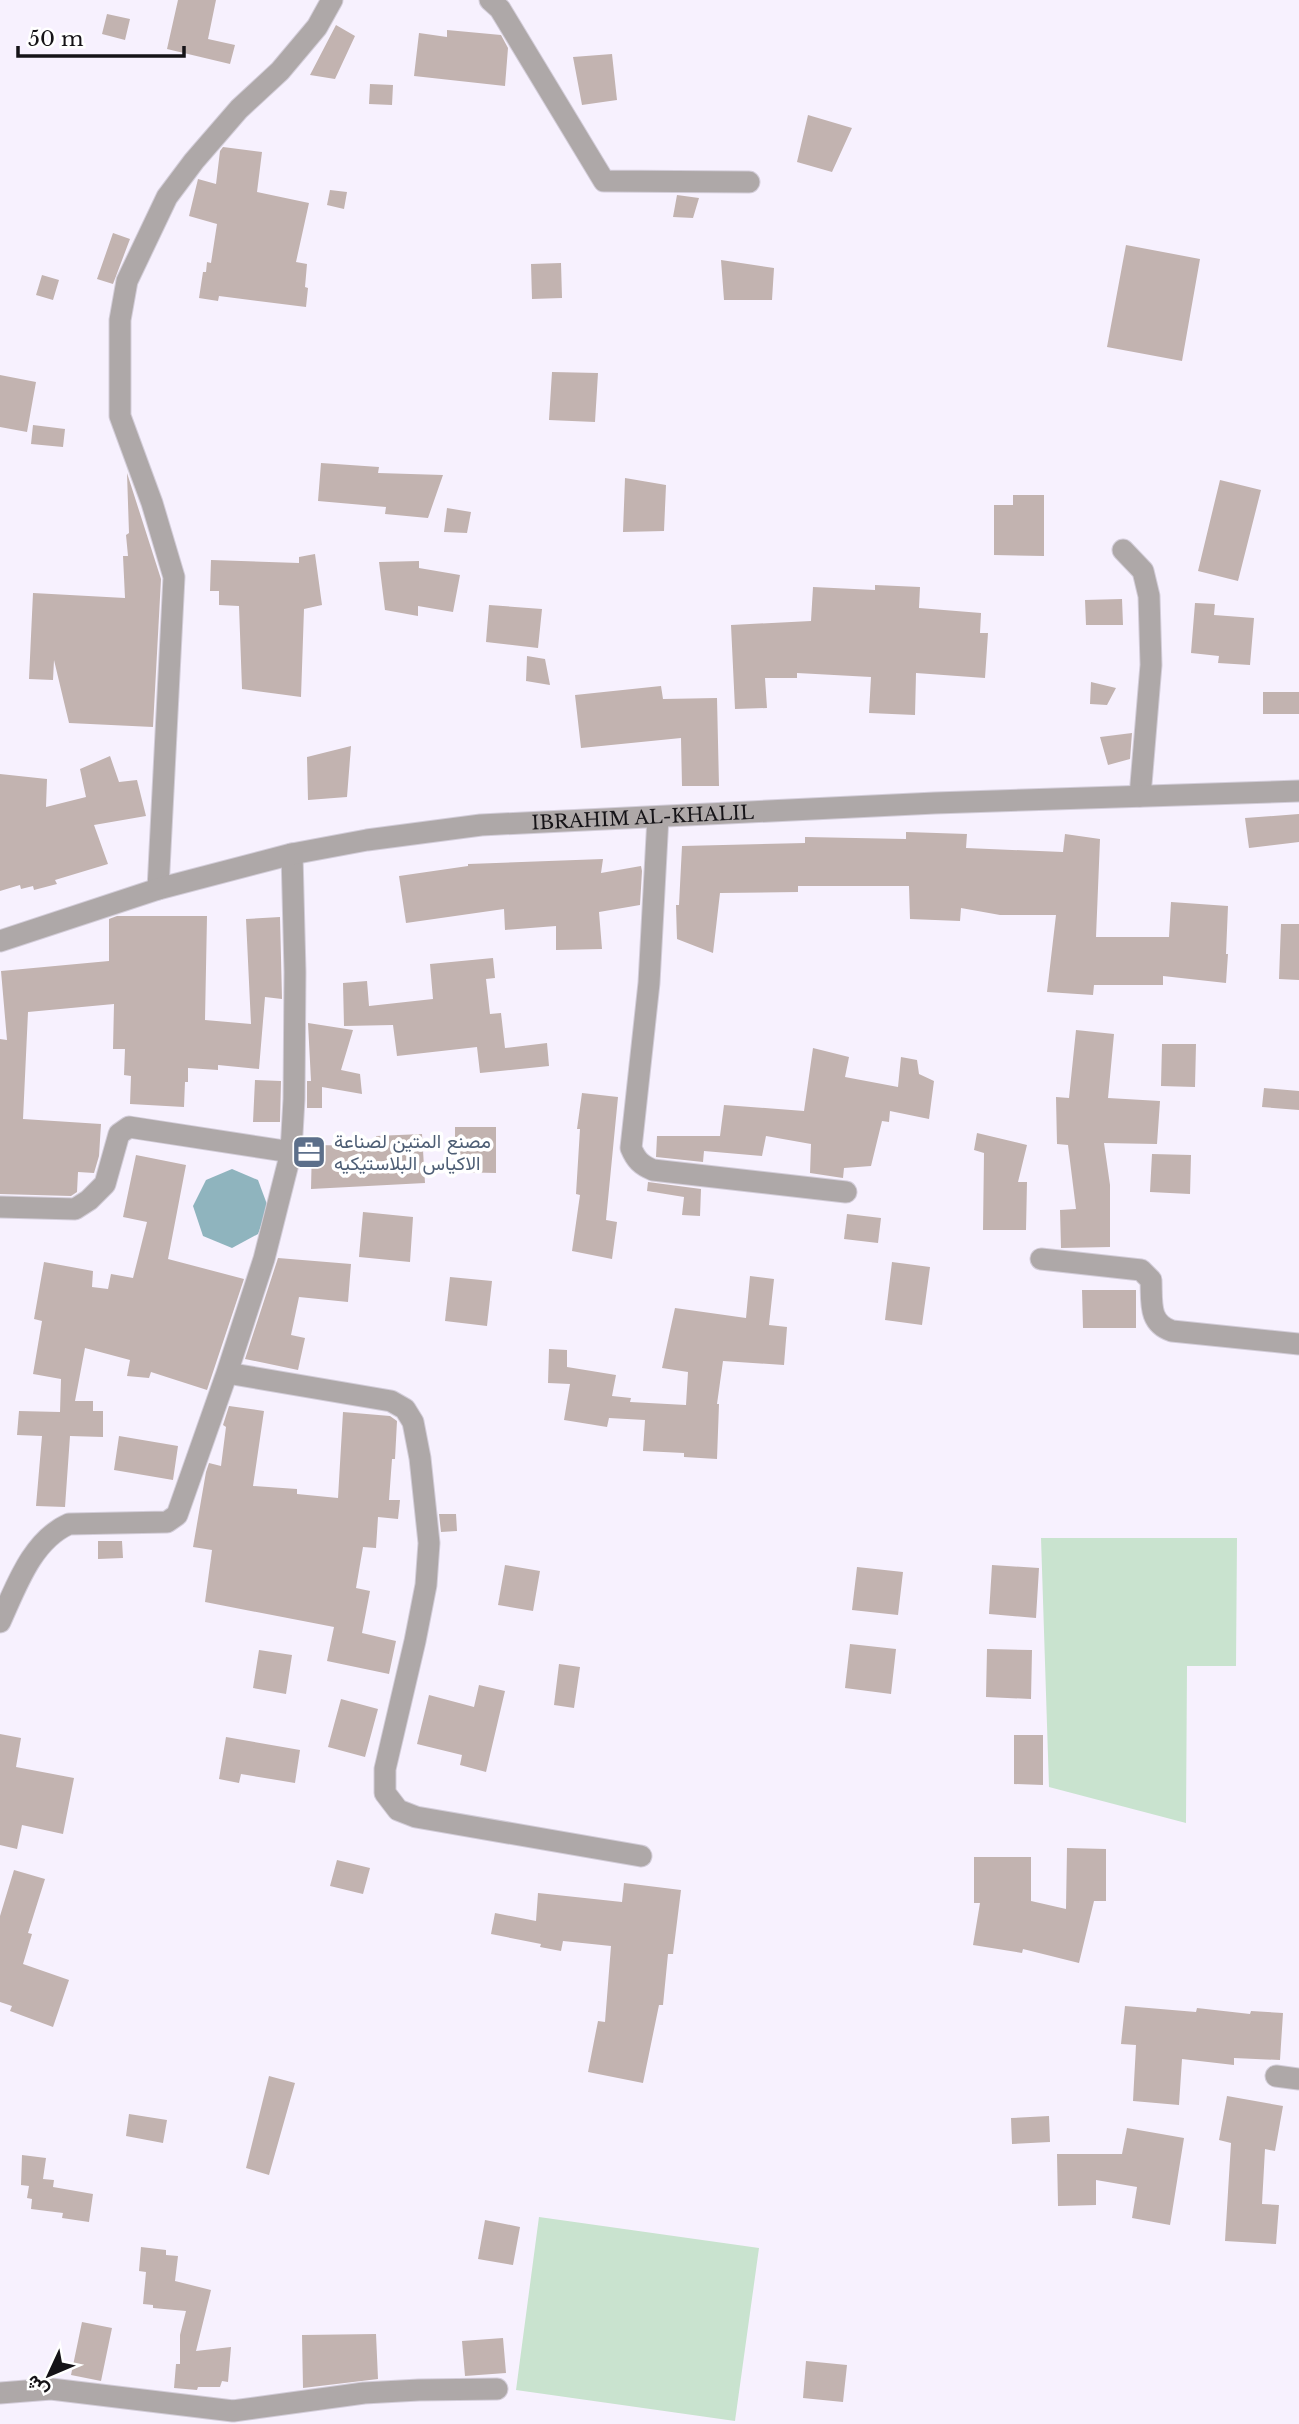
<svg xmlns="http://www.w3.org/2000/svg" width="1299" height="2424" font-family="'Libre Baskerville',Vazirmatn,serif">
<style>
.green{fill:#c9e3cf}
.water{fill:#8fb4be}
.building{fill:#c2b3b0}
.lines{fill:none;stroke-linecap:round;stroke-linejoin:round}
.minor-casing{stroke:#d3cdd9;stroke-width:23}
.tertiary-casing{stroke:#d3cdd9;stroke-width:23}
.minor{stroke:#aea8a8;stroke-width:21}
.tertiary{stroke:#aea8a8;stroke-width:21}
.labels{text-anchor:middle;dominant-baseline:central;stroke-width:7;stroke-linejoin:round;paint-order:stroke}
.street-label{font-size:19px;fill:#151317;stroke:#fff}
.service-label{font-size:19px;fill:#4e5e75;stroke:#fff;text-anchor:start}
</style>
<rect width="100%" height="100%" fill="#f7f1fe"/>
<path class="green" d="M1041,1538H1237L1236,1666H1187L1186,1823L1049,1787Z
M539,2217L759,2248L735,2421L516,2390Z"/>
<path class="water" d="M232,1169L258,1180L268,1207L258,1234L232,1248L203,1236L193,1206L206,1180Z"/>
<path class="building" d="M178,0H216L208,39L235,45L230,64L167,49Z
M107,14L130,19L125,40L102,34Z
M336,25L355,36L335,79L310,75Z
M447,30L501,35L508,48L505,86L414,76L419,33L447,37Z
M612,54L617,100L582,105L573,57Z
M370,84L393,85L392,105L369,104Z
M808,115L852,128L832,172L797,162Z
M223,147L262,152L257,192L309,203L296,262L307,264L305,287L308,288L306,307L219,296L218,301L199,298L203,272H206L207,262L211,263L217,224L189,216L198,179L216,184L220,151Z
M330,190L347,192L344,209L327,205Z
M677,195L699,198L693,218L673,217Z
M113,233L130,239L113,284L97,279Z
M1126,245L1200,259L1182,361L1107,347Z
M721,260L774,268L772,300H724Z
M561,263L562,298L532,299L531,264Z
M42,275L59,280L53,300L36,295Z
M552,372L598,373L595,422L549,420Z
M0,375L36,382L27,432L0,427Z
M33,425L65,429L63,447L31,444Z
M321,463L379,467L378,473L443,475L428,518L385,514L386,507L318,501Z
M127,473L161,579L153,727L69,723L54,660L53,680L29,679L33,593L125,598L123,556H128L126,535L129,533Z
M625,478L666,485L664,531L623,532Z
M1220,480L1261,490L1238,581L1198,571Z
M1013,495H1044V556L994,555V505H1013Z
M447,508L471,512L467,533L444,532Z
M315,554L322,605L304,609L301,697L242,689L239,606L219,605V591H210L211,560L299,563V557Z
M419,561V568L460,575L453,612L418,606V616L385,610L379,562Z
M875,585L920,587L919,608L981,613L980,633H988L985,678L916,673L915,715L869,713L871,677L797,673V678H765L767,708L735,709L731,625L811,621L813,587L875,590Z
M1122,599L1123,625H1086L1085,600Z
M1195,603L1215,604L1214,615L1254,618L1250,665L1218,663L1219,656L1191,653Z
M489,605L542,609L538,648L486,642Z
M527,656L545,659L550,685L526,681Z
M1091,682L1116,688L1107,705L1090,704Z
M661,686L663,699L717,698L719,786H682L681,738L581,748L575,695Z
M1263,692H1299V714H1263Z
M1132,733L1130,759L1108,765L1100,737Z
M351,746L347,797L308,800L307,757Z
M110,756L119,782L137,780L146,816L94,825L108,864L55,880L57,884L34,890L33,886L21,889L20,885L0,891V774L47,779L46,807L86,797L80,769Z
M1299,814V842L1249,848L1245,818Z
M906,832L967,834L966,848L1063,852L1065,834L1100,839L1096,937H1169L1171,902L1228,906L1226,954H1228L1226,983L1163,976V985H1094L1093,995L1047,992L1056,915H1000L961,908L960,921L910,919L909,886H798V892L720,893L713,953L677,939L676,905H679L682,846L805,843V837L906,839Z
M603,859L601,873L641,866L642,871L640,905L599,912L602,949L556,950V926L505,930L504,909L406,923L399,876L468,866V864Z
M117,916H207L205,1020L251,1024L246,919L280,917L282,999L265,997L259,1069L218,1065V1070L188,1068V1082H185L184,1107L130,1104L131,1076L124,1075L125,1049H113L114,1004L28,1012L23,1119L101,1124L99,1156L94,1173L78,1172L77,1192L71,1196L0,1194V1039L7,1040L1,971L109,961V919Z
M1281,924H1299V980L1279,979Z
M493,958L495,978L486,979L490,1014L501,1013L505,1048L547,1043L549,1066L480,1073L477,1047L397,1056L393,1025L344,1026L343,983L367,981L369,1006L433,999L430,964Z
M308,1023L353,1030L341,1070L360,1074L362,1094L322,1087V1108H307V1081H311Z
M1076,1030L1114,1034L1108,1098L1160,1101L1157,1144L1104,1143L1110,1185V1247L1061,1248L1060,1210L1076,1209L1068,1145L1057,1144L1056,1097L1069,1098Z
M1162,1044H1196L1195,1087L1161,1086Z
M813,1048L849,1057L845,1077L898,1087L901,1057L917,1060L919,1074L934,1081L929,1119L890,1111L889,1122L882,1121L871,1166L844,1168L843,1178L810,1173L811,1144L766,1136L762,1156L704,1151L703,1162L656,1157L657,1136H720L724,1105L804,1111Z
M255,1080L281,1081L280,1122H253Z
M1264,1088L1299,1091V1110L1262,1107Z
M582,1093L618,1097L606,1220L617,1222L612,1259L572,1251L580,1195L576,1194L580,1129H577Z
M455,1127H496V1173L455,1172Z
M977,1133L1027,1145L1018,1182H1027L1026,1230H983L984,1153L974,1150Z
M422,1134L425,1183L311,1189L312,1145L377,1146L376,1136Z
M1152,1154L1191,1155L1190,1194L1150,1192Z
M136,1155L186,1165L168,1259L244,1279L207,1390L151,1372L149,1378L127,1376L130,1360L85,1348L75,1401H93V1411H103V1437L70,1436L65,1507L36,1506L42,1436L17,1435L19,1411L60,1412L61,1379L33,1374L42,1321L34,1319L44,1262L93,1271L92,1287L108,1289L111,1274L133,1278L147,1222L123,1217Z
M648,1182L701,1189L700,1216L682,1215L684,1197L647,1191Z
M363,1212L413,1217L410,1262L359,1257Z
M847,1214L881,1218L878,1243L844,1239Z
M278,1258L351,1264L348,1302L299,1297L291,1335L305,1338L298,1370L245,1359Z
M892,1262L930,1267L922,1325L885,1320Z
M750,1276L774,1279L769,1325L787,1327L784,1365L723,1361L717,1404H719L717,1459L684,1457V1453L643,1451L645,1420L609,1418L607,1427L564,1420L570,1384L548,1383L549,1349L567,1350V1367L616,1375L612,1396L631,1398L630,1402L686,1405L688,1372L662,1368L675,1308L746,1318Z
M450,1277L492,1281L487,1326L445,1321Z
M1082,1290H1136V1328H1083Z
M229,1406L264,1411L253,1486L297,1489V1494L338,1498L343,1412L390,1416L397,1421L395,1459H392L389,1500H400L398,1519L378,1517L376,1548L363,1547L356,1588L370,1591L362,1633L396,1641L389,1674L327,1661L334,1627L205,1602L212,1550L193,1547L206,1472L209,1463L221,1466L226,1427L223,1425Z
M119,1436L178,1446L173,1480L114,1470Z
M439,1514H456L457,1531L441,1532Z
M98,1541H122L123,1558L98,1559Z
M505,1565L540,1571L533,1611L498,1605Z
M992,1565L1039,1568L1036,1618L989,1614Z
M857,1567L903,1572L898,1615L852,1610Z
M850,1644L896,1649L891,1694L845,1688Z
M987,1649L1032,1650L1031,1699L986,1697Z
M259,1650L292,1655L286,1694L253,1688Z
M559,1664L580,1667L574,1708L554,1705Z
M479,1685L505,1691L486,1772L460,1765L462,1755L417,1744L429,1695L474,1707Z
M341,1699L378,1709L365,1757L328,1747Z
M0,1734L21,1738L16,1767L74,1778L63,1834L22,1825L17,1849L0,1845Z
M1014,1735H1043V1785L1014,1784Z
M226,1737L300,1750L295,1783L241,1774L239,1783L219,1779Z
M1067,1848L1106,1849V1901H1094L1079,1963L1023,1949L1022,1953L973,1945L980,1903H974V1857H1031V1901L1066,1909Z
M337,1860L370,1868L363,1894L330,1886Z
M14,1870L45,1879L28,1933L32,1934L23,1964L69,1980L53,2027L10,2011L12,2006L0,2002V1916Z
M624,1883L681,1890L673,1954H668L663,2005H659L643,2083L588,2072L598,2021L605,2022L611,1946L563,1941L561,1951L540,1947L541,1944L491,1934L495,1913L536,1921L538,1893L622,1902Z
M1125,2006L1196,2012L1197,2008L1250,2014L1251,2011L1283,2013L1280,2060L1234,2058V2065L1182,2059L1179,2105L1133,2101L1136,2045L1121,2044Z
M269,2076L295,2083L269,2175L246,2168Z
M1227,2096L1283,2106L1275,2151L1265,2149L1262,2204L1279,2205L1276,2244L1225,2241L1231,2143L1219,2140Z
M129,2114L167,2120L163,2143L126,2136Z
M1049,2116L1050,2142L1012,2144L1011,2118Z
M1127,2128L1184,2138L1170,2225L1132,2218L1137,2187L1096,2180V2205L1058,2206L1057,2154H1122Z
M22,2155L46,2158L43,2179L54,2180L53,2187L93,2194L89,2222L62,2218L63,2213L31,2209L32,2199L27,2198L29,2186L21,2185Z
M485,2220L520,2227L513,2265L478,2259Z
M141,2247L166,2250V2255L178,2256L175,2281L211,2290L196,2351L231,2347L228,2382L222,2381L220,2387H198L197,2390L174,2388L176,2364H180V2335L186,2311L153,2308V2305L143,2304L146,2272L139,2271Z
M82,2322L112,2328L101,2381L71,2375Z
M376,2334L378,2379L303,2388L302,2335Z
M503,2338L506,2373L465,2376L462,2341Z
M806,2361L847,2365L843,2402L803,2398Z"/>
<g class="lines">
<g class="minor-casing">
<path id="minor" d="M490,0L500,9L604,181L749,182
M1123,550L1143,571L1149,596L1151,665L1140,796
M658,817L649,983L631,1148C636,1160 641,1165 653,1170L846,1192
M158,889L174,577L152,503L120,416V320L127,281L167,197L194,161L239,109L280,71L317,27L332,0
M0,1207L75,1209L89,1200L105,1184L119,1134L129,1127L291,1152
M1041,1259L1141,1270L1151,1280C1152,1302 1148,1323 1172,1331L1299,1344
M227,1373L391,1401L405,1409L413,1422L420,1458L429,1543L426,1585L415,1641L385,1769V1793L398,1810L416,1817L641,1856
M0,1622C16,1587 32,1540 69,1524L167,1522L177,1515L227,1373L264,1259L291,1152L294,1099L295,972L292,854
M1276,2076L1299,2079
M0,2393L51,2389L233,2411L364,2393L419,2390L497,2389"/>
</g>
<g class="tertiary-casing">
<g id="tertiary">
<path id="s1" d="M0,941L158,889L292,854L367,840L481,825L935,803L1299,791"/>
</g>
</g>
<use href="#minor" class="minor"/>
<use href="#tertiary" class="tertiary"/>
</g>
<defs>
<g id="office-square" transform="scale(1.75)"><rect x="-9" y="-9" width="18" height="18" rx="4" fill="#5c6f8a" stroke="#fff"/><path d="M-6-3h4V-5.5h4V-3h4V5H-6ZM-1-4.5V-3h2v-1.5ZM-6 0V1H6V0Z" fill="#fff"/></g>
</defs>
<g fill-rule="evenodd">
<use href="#office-square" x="309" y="1152"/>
</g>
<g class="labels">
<g class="street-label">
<text stroke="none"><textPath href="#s1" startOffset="658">IBRAHIM AL-KHALIL</textPath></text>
</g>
<g class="service-label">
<text x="334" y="1141">مصنع المتين لصناعة<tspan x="334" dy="22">الاكياس البلاستيكيه</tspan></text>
</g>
</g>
<g transform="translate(49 2375) rotate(226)" stroke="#ffffff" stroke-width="5" paint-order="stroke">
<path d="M0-5L12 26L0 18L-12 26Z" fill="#151317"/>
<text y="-10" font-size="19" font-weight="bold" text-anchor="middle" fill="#151317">ش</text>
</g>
<path d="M18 46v10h166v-10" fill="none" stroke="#151317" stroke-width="3.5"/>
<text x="28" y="46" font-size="21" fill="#151317" stroke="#ffffff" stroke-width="5" paint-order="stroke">50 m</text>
</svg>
